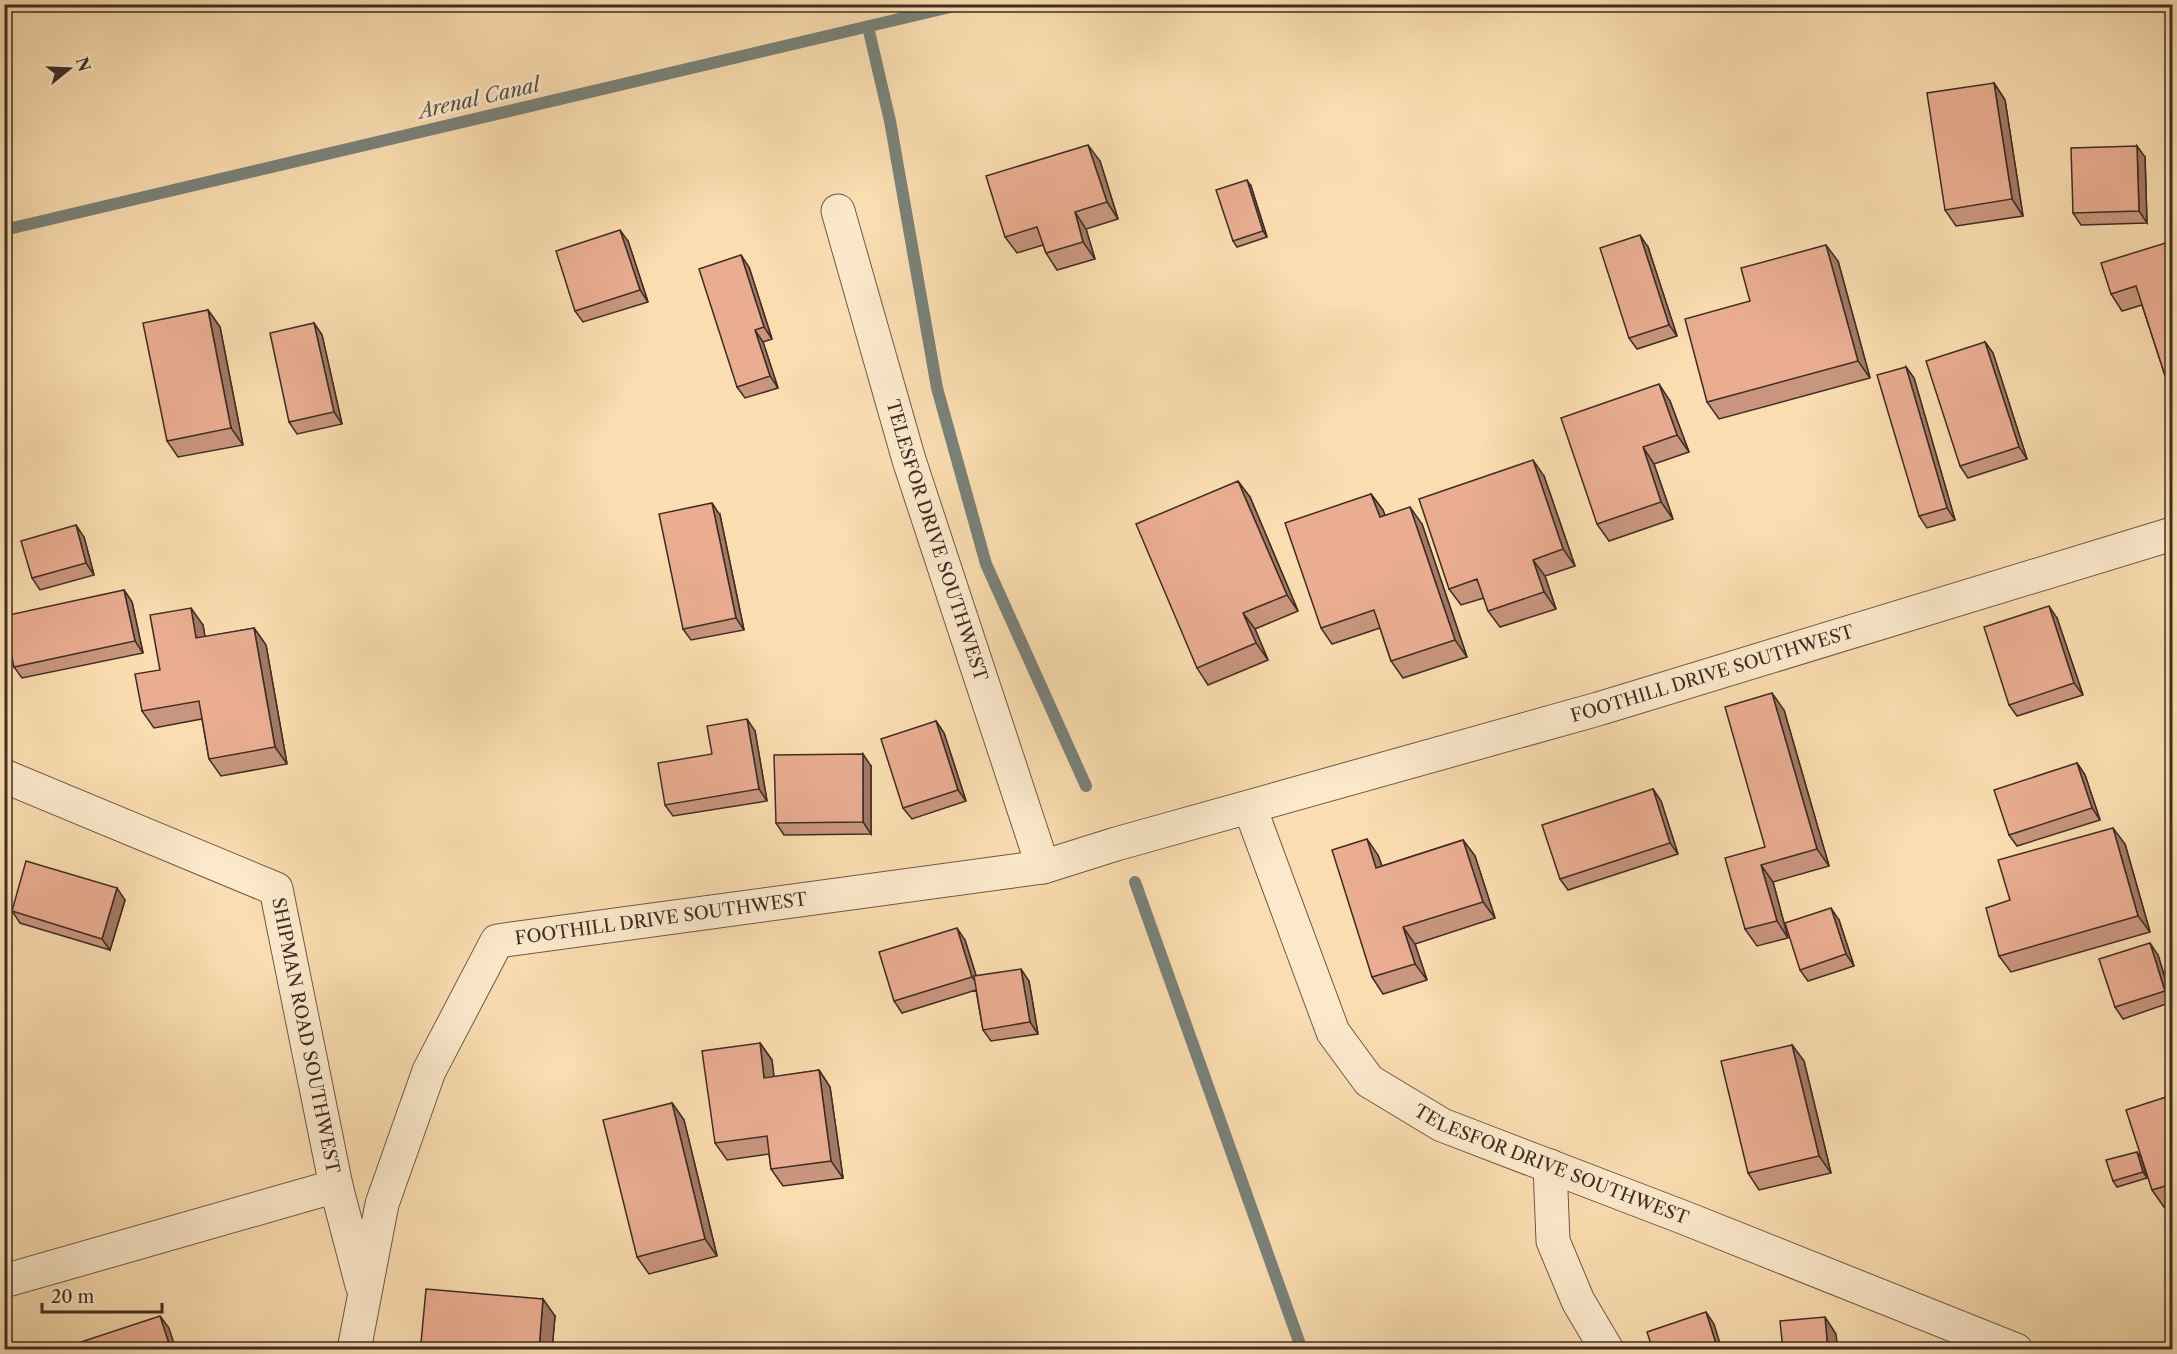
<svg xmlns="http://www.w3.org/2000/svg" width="2177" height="1354" font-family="'Libre Caslon Text',serif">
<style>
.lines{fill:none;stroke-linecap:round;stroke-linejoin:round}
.stream{stroke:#79827a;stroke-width:12}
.minor-casing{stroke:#6e5948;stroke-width:35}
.minor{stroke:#fce9cc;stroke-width:33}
.wall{fill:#c9957e;stroke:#3f2d25;stroke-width:1.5}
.shaded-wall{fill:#a47966;stroke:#3f2d25;stroke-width:1.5}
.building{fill:#eaad92;stroke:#3f2d25;stroke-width:1.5}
.labels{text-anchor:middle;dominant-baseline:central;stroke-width:5;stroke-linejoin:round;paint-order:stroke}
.street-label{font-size:18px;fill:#3f2d25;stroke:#fce9cc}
.water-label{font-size:20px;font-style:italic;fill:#575048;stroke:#fce9cc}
</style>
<rect width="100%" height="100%" fill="#faddb0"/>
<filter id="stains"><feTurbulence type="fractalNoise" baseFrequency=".00333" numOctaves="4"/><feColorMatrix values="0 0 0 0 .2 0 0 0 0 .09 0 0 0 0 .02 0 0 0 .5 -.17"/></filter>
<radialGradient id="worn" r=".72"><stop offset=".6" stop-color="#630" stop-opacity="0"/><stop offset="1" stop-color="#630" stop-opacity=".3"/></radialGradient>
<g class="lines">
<path class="stream" d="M868,27L890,121L937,388L986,564L1086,786
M4,230L963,4
M1135,882L1302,1350"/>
<g class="minor-casing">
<g id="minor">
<path id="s1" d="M838,211L909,460L1043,867"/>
<path id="s2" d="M4,776L276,889L336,1186L362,1285"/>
<path id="s3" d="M1250,808L1333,1032L1369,1081L1442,1125L1685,1218L2016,1350"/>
<path d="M1550,1166L1553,1241L1578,1301L1607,1350"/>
<path d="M4,1281L336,1186"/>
<path id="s4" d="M354,1350L382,1204L429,1071L497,941L1043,867L1116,844L1598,709L2172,534"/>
</g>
</g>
<use href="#minor" class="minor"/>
</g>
<path class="wall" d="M1994,83L2005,100L2023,216L1956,226L1945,210Z
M2145,157L2147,223L2081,225L2073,213Z
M1100,161L1118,219L1086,229L1095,259L1057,270L1046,253L1043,245L1017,253L1005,237Z
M1251,186L1267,237L1237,247L1233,241Z
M628,241L648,302L583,322L575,311Z
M2172,241V395L2170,391L2142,305L2122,311L2111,294Z
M1648,247L1677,336L1637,349L1629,338Z
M1838,261L1870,378L1719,419L1707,402L1750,301Z
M749,267L772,339L763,342L778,388L745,398L737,387Z
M208,310L220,327L243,445L178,457L167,441Z
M314,323L322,335L342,424L297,434L289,422Z
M1985,342L1993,353L2027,459L1968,478L1960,466Z
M1906,367L1914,378L1955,520L1927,528L1919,516Z
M1670,401L1689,452L1654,464L1673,519L1609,541L1597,524Z
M1544,476L1575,566L1545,576L1556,609L1500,627L1488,611L1484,598L1461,605L1449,589Z
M1371,494L1383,510L1385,516L1422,524L1467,657L1403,678L1391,661L1380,628L1332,644L1321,628Z
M1250,497L1298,611L1255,629L1268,660L1208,685L1197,668Z
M720,515L744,630L691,640L683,629Z
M84,537L94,575L40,590L32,578Z
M124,590L132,602L143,653L22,678L14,667Z
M2057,618L2083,695L2017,716L2009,705Z
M203,625L205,637L254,628L266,645L287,764L221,776L209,759L202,719L154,728L142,711L160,670Z
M1784,710L1829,866L1773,882L1788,938L1757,946L1745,929L1765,847Z
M936,721L944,733L966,801L912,819L903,808Z
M755,731L767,801L673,816L665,805L712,754Z
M2077,763L2085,775L2100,820L2017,846L2009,835Z
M871,766V834L784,835L776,823Z
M1653,789L1661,801L1678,854L1568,890L1560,879Z
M1463,840L1475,856L1495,918L1415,944L1427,980L1383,994L1372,977L1378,855L1382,866Z
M2125,844L2150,932L2011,972L1999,956L2010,900Z
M125,900L110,950L20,923L12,911Z
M1839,920L1854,966L1808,981L1800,970Z
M965,940L976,976L1029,981L1038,1034L991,1041L983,1030L976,990L902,1013L894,1001Z
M2158,955L2172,1000V1002L2123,1019L2115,1007Z
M760,1043L772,1060L774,1077L819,1070L830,1087L843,1178L783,1186L771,1169L769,1154L727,1160L715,1143Z
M1792,1045L1804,1061L1831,1173L1759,1190L1748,1173Z
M2172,1095V1204L2164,1207L2152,1190Z
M672,1103L684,1120L717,1256L649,1274L637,1257Z
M2141,1157L2147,1178L2117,1187L2113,1181Z
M555,1316L552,1350H426L421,1343Z"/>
<path class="shaded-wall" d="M1994,83L2005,100L2023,216L2012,199Z
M1088,145L1100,161L1118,219L1107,202Z
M2137,146L2145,157L2147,223L2139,211Z
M1247,180L1251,186L1267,237L1263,231Z
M1075,212L1086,229L1095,259L1083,242Z
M620,230L628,241L648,302L640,290Z
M1640,235L1648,247L1677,336L1669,325Z
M1826,245L1838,261L1870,378L1858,361Z
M741,255L749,267L772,339L764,327Z
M208,310L220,327L243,445L231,428Z
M314,323L322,335L342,424L334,412Z
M755,330L763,342L778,388L770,376Z
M1985,342L1993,353L2027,459L2019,447Z
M1906,367L1914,378L1955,520L1947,508Z
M1659,384L1670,401L1689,452L1677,435Z
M1643,447L1654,464L1673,519L1661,502Z
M1533,460L1544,476L1575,566L1563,549Z
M1238,481L1250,497L1298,611L1287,595Z
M1371,494L1383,510L1392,534L1380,517Z
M712,503L720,515L744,630L736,618Z
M1410,507L1422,524L1467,657L1455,640Z
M76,525L84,537L94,575L86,563Z
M1533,560L1545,576L1556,609L1544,592Z
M124,590L132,602L143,653L135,641Z
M2049,606L2057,618L2083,695L2074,683Z
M191,608L203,625L208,655L196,638Z
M1243,613L1255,629L1268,660L1256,643Z
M254,628L266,645L287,764L275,747Z
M1772,693L1784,710L1829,866L1817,849Z
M747,719L755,731L767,801L759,789Z
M936,721L944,733L966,801L958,790Z
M863,754L871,766V834L863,822Z
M2077,763L2085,775L2100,820L2092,808Z
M1653,789L1661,801L1678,854L1670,843Z
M2113,828L2125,844L2150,932L2138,916Z
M1367,839L1378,855L1388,884L1376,868Z
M1463,840L1475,856L1495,918L1483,902Z
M1761,865L1773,882L1788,938L1777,921Z
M117,888L125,900L110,950L102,939Z
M1831,908L1839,920L1854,966L1846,954Z
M1403,927L1415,944L1427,980L1415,964Z
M957,928L965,940L980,988L972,977Z
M2150,943L2158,955L2172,1001L2165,991Z
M1021,969L1029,981L1038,1034L1030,1022Z
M760,1043L772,1060L776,1095L764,1078Z
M1792,1045L1804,1061L1831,1173L1819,1156Z
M819,1070L830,1087L843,1178L831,1161Z
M672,1103L684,1120L717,1256L705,1239Z
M2137,1152L2141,1157L2147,1178L2143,1172Z
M543,1299L555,1316L552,1350H539Z
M1706,1312L1714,1324L1722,1350H1718Z
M160,1316L169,1328L176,1350H171Z
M1825,1317L1836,1334L1838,1350H1828Z"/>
<path class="building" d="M1994,83L2012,199L1945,210L1927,93Z
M1088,145L1107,202L1075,212L1083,242L1046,253L1037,227L1005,237L986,176Z
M2137,146L2139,211L2073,213L2071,148Z
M1247,180L1263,231L1233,241L1216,190Z
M620,230L640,290L575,311L556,251Z
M1640,235L1669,325L1629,338L1600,248Z
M2172,241V390L2170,391L2136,286L2111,294L2101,263Z
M1826,245L1858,361L1707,402L1685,319L1750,301L1741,268Z
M741,255L764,327L755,330L770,376L737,387L699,269Z
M208,310L231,428L167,441L143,323Z
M314,323L334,412L289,422L270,333Z
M1985,342L2019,447L1960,466L1926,361Z
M1906,367L1947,508L1919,516L1877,375Z
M1659,384L1677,435L1643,447L1661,502L1597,524L1561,418Z
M1533,460L1563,549L1533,560L1544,592L1488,611L1477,579L1449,589L1419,499Z
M1238,481L1287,595L1243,613L1256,643L1197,668L1136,524Z
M1371,494L1380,517L1410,507L1455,640L1391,661L1374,610L1321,628L1285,523Z
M712,503L736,618L683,629L659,514Z
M76,525L86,563L32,578L21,541Z
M124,590L135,641L14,667L4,622V616Z
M2049,606L2074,683L2009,705L1984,627Z
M191,608L196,638L254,628L275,747L209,759L199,701L142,711L135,674L160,670L150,615Z
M1772,693L1817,849L1761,865L1777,921L1745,929L1725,858L1765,847L1725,707Z
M747,719L759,789L665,805L658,763L712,754L707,726Z
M936,721L958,790L903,808L881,739Z
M863,754V822L776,823L774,755Z
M2077,763L2092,808L2009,835L1994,790Z
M1653,789L1670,843L1560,879L1542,825Z
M2113,828L2138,916L1999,956L1986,908L2010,900L1998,860Z
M1367,839L1376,868L1463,840L1483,902L1403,927L1415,964L1372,977L1332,850Z
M26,861L117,888L102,939L12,911Z
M1831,908L1846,954L1800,970L1785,923Z
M957,928L972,977L894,1001L879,952Z
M2150,943L2165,991L2115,1007L2099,959Z
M1021,969L1030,1022L983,1030L974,976Z
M760,1043L764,1078L819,1070L831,1161L771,1169L767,1136L715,1143L702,1051Z
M1792,1045L1819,1156L1748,1173L1721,1061Z
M2172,1095V1184L2152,1190L2126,1110Z
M672,1103L705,1239L637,1257L603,1120Z
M2137,1152L2143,1172L2113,1181L2106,1160Z
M426,1289L543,1299L539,1350H447V1345L421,1343Z
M1706,1312L1718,1350H1653L1647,1332Z
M160,1316L171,1350H80L78,1343Z
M1825,1317L1828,1350H1783L1780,1321Z"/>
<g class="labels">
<g class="street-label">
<text stroke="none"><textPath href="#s1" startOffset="344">TELESFOR DRIVE SOUTHWEST</textPath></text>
<text stroke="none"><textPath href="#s4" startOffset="1684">FOOTHILL DRIVE SOUTHWEST</textPath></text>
<text stroke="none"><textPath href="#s4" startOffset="602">FOOTHILL DRIVE SOUTHWEST</textPath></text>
<text stroke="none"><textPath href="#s2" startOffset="444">SHIPMAN ROAD SOUTHWEST</textPath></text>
<text stroke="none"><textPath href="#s3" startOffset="501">TELESFOR DRIVE SOUTHWEST</textPath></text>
</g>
<g class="water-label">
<text transform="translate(479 98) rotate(-13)">Arenal Canal</text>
</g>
</g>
<rect width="2177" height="1354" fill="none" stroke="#faddb0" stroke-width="24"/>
<rect x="6" y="6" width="2165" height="1342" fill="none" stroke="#3f2d25" stroke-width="3"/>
<rect x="12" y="12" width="2153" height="1330" fill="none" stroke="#3f2d25" stroke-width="1.5"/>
<g transform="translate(69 69) rotate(72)" stroke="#fce9cc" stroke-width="4.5" paint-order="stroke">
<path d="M0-4.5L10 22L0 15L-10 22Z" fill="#3f2d25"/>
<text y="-9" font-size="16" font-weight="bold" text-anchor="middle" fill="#3f2d25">N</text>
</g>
<path d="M42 1303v9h120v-9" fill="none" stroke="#3f2d25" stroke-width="3"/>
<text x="51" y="1303" font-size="18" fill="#3f2d25" stroke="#fce9cc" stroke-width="4.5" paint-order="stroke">20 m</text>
<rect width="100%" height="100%" filter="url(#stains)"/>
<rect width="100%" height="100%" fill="url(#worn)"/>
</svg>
